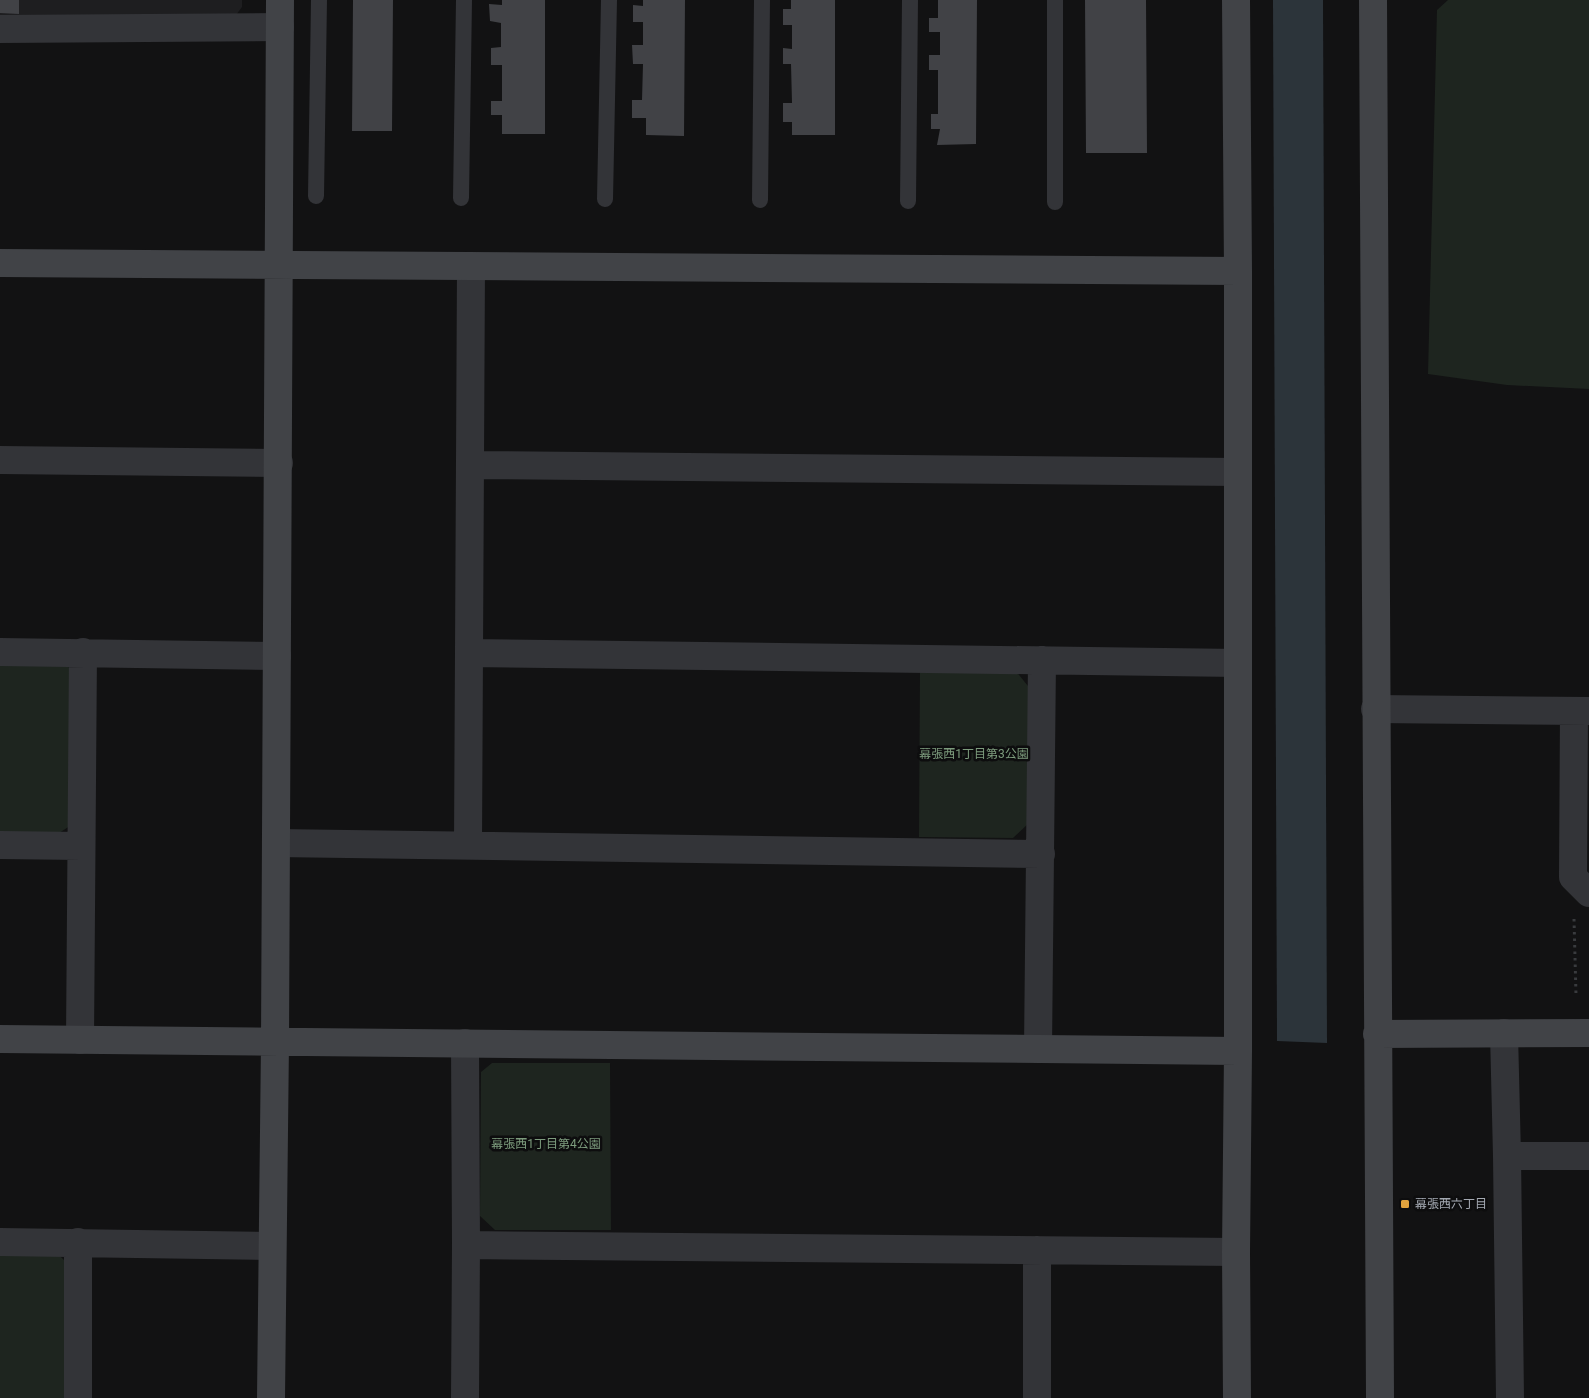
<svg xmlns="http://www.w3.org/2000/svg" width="1589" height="1398" font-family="Roboto,'Noto Sans JP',sans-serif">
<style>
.built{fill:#1e1e20}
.green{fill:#1e251f}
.water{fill:#2c343a}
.building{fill:#414246}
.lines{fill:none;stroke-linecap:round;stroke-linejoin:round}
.path{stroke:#393b3e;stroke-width:3;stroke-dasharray:2.5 4;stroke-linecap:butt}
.lane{stroke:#333438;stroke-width:16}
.street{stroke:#333438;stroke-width:28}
.secondary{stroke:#414347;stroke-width:28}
.poi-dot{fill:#e0a23d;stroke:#0d0d0e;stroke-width:2}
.labels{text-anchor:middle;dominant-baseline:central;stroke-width:5;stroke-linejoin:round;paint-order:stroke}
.park-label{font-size:12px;fill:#7d9c7d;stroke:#0d0d0e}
.poi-label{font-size:12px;fill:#a4a9b2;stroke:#0d0d0e;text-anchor:start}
</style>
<rect width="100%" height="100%" fill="#121213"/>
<path class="built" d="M0,0H242V7L233,19L0,18Z"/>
<path class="green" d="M1448,0H1589V389L1507,385L1428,374L1437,10Z
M0,660H63L74,674L73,824L59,833H0Z
M920,670H1015L1028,686L1030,822L1013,838L919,837Z
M492,1063H610L611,1230H495L480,1216L481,1072Z
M0,1252L57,1253L66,1262L65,1398H0Z"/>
<path class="water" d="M1273,0H1323L1327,1043L1277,1041Z"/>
<path class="building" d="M0,0H19V14L0,13Z
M353,0H393L392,131H352Z
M502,0H545V134H502V115H491V101H502V65H491V48L501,47V23L490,21L489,4L502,5Z
M643,0H685L684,136L646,135V118H632V100H642L643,64H633L632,45H643V22H633V5L643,6Z
M791,0H835V135H792V122H783V103H792L791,64H783V48L792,49V25H783V9H791Z
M938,0H977L976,144L937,145L940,129H931V114H938V70H929V55H940V32H929V18H938Z
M1085,0H1146L1147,153H1086Z"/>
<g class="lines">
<path class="path" d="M1574,919L1576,995"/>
<path class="lane" d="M1055,0V202
M316,196L319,0
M461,198L464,0
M605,199L609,0
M760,200L762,0
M908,201L910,0"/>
<path class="street" d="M0,29L280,27
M0,460L279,463
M470,465L1238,472
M0,652L277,656
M469,653L1238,663
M1375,709L1589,711
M1574,711L1573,877L1589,893
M276,843L1041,854
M0,845L81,846
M468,845L471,266
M1504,1033L1507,1156L1510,1398
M80,1040L83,652
M1038,1049L1042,660
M1507,1156H1589
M0,1242L272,1246
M466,1245L1236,1252
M1037,1250V1398
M78,1398V1242
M465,1398L466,1245L465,1043"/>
<path class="secondary" d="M1236,0L1238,271V1051L1236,1252L1237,1398
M1373,0L1380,1398
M0,263L1238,271
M1377,1034L1589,1033
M0,1039L1238,1051
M271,1398L275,1042L280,0"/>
</g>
<rect class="poi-dot" x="1400" y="1199" width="10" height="10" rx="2.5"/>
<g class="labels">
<g class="park-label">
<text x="974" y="754">幕張西1丁目第3公園</text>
<text x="546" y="1144">幕張西1丁目第4公園</text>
</g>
<g class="poi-label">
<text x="1415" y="1204">幕張西六丁目</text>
</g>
</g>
</svg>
